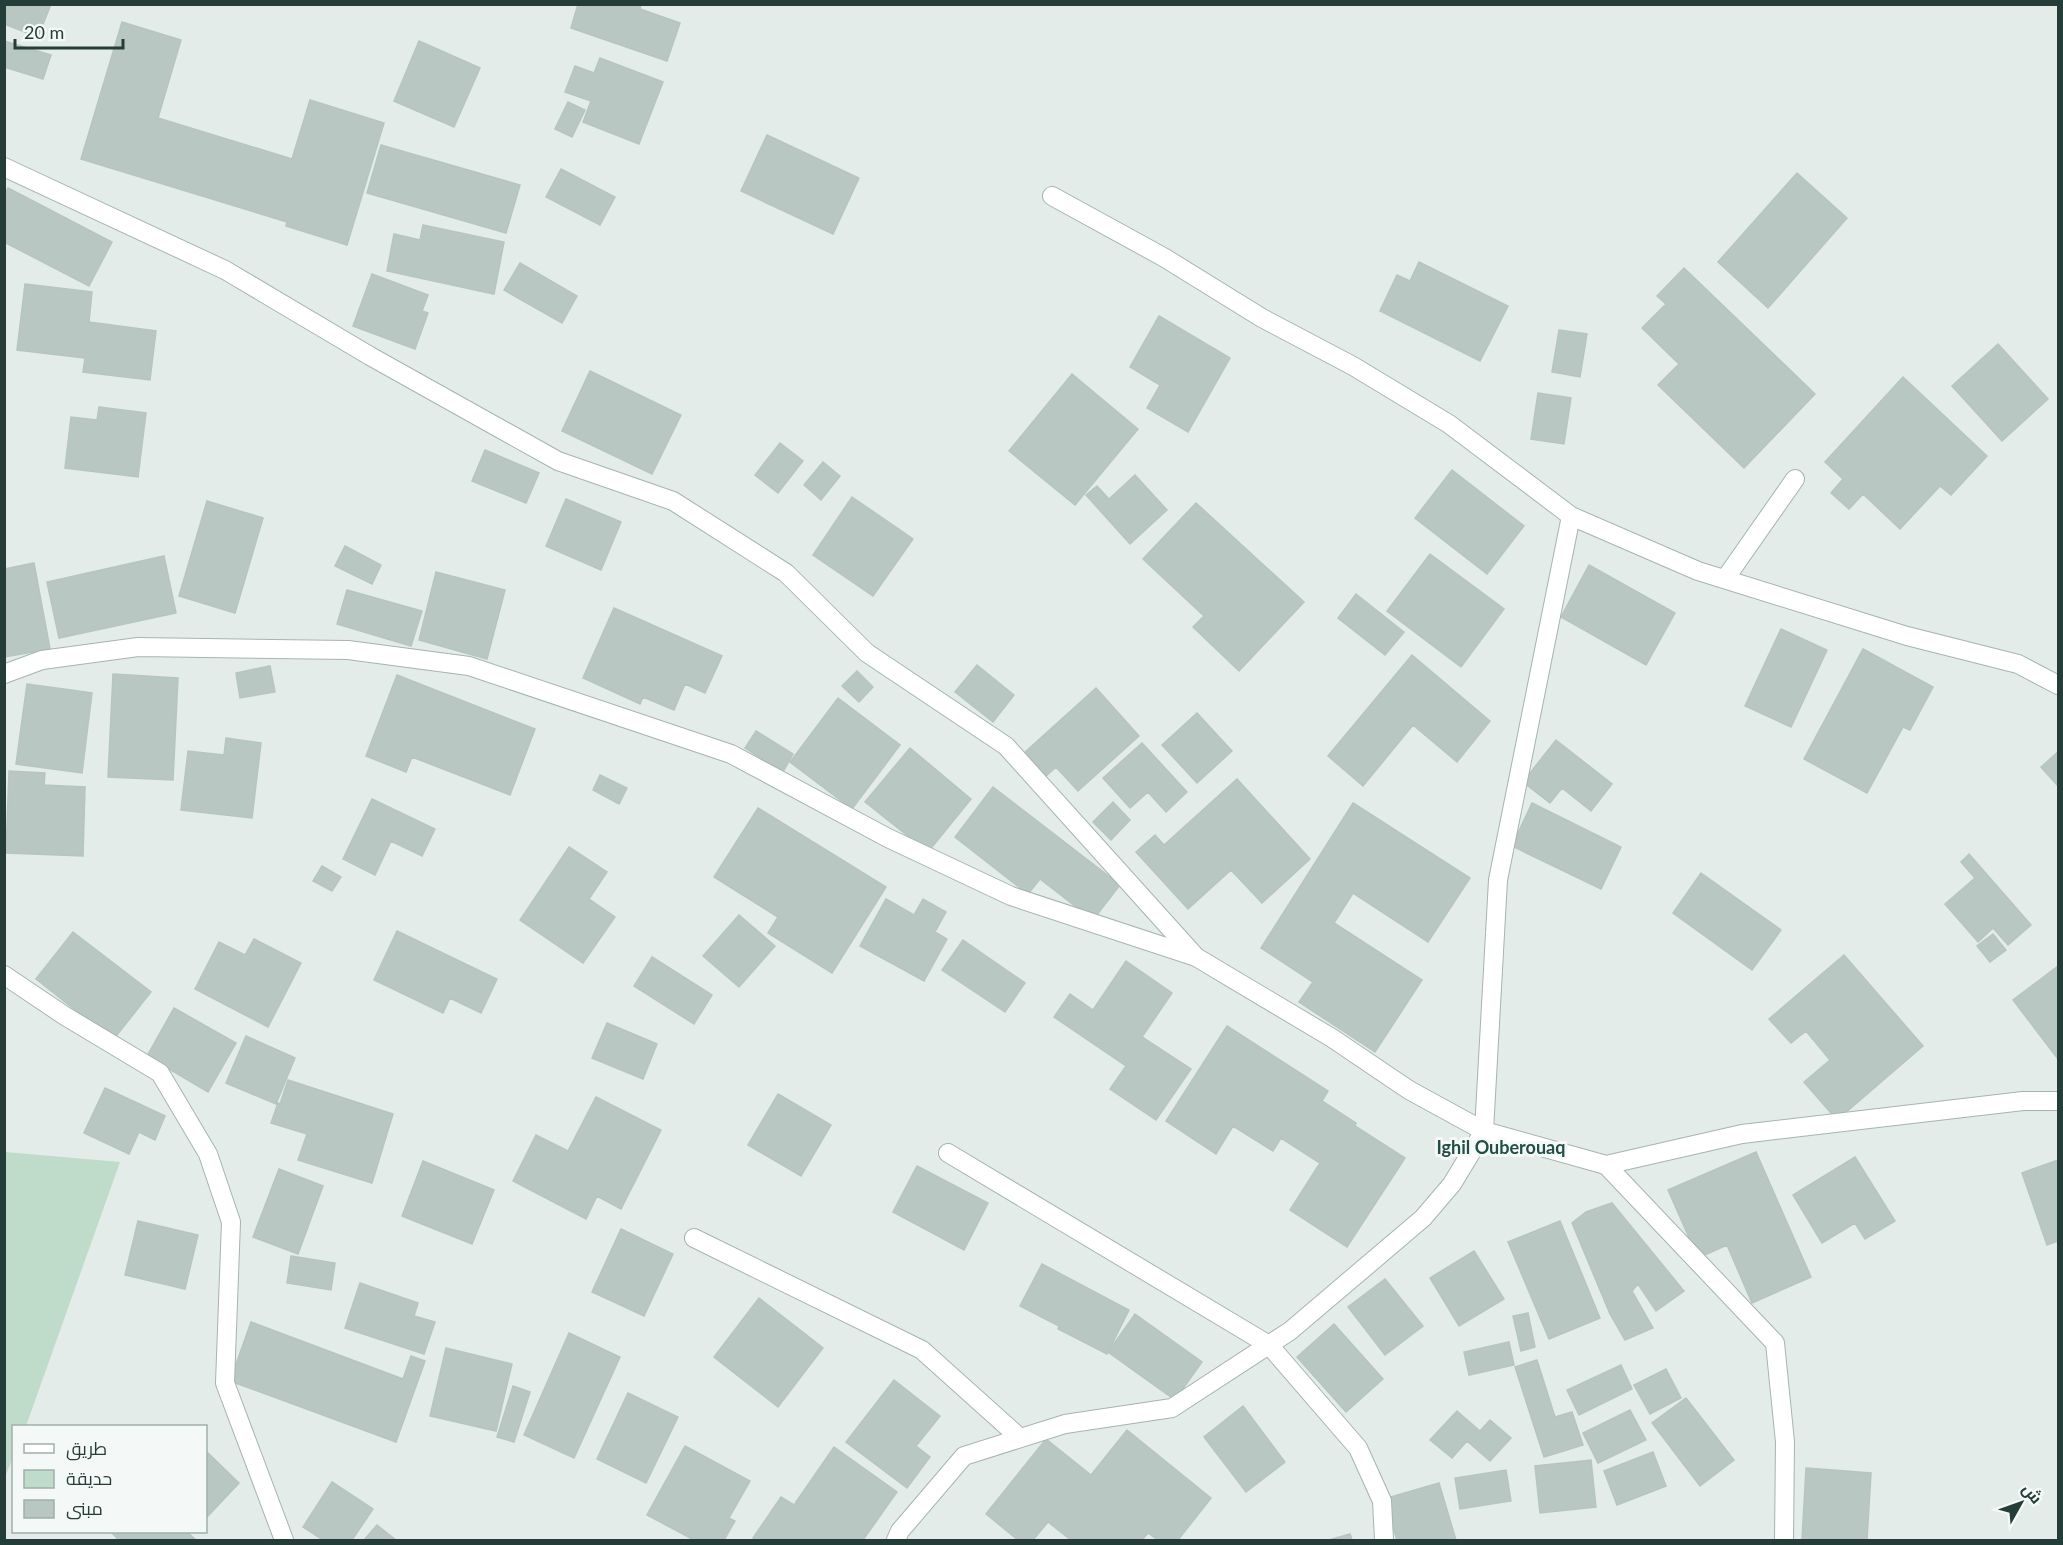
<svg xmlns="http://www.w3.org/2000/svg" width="2063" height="1545" font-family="Lato,Cairo,sans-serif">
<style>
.green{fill:#bedcc9}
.building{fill:#b9c7c2;stroke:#b6c5c1;stroke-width:1.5}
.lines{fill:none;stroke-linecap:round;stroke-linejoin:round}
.minor-casing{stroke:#a6b4b0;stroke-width:20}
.tertiary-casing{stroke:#a6b4b0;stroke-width:20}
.minor{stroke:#fff;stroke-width:18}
.tertiary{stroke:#fff;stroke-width:18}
.labels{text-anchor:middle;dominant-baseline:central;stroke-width:6;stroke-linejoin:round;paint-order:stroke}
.quarter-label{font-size:18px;font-weight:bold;fill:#214e47;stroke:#f4f9f7}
</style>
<rect width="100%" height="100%" fill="#e3ece9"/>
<path class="green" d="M5,1152L120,1162L26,1426H14L13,1457L5,1477Z"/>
<path class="building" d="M4,4H51L38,37L4,24Z
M578,4H641L640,9L680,23L667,61L571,28Z
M122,22L181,40L158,118L292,159L310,100L384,123L347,245L286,226L287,222L81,159Z
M4,41L51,55L43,79L4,67Z
M419,41L480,68L454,127L394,101Z
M600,58L663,82L639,144L583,122L591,101L565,92L575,66L594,73Z
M568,102L585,110L572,137L555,129Z
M767,135L859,178L833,234L741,191Z
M381,145L520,185L506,233L367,193Z
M561,169L615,197L600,225L546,197Z
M1797,173L1847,218L1768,308L1718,262Z
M8,188L112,242L89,286L4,242V195Z
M423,225L504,242L494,294L387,271L394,234L420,240Z
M1419,262L1508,306L1480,361L1380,311L1397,275L1410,281Z
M520,263L577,296L562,323L504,290Z
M1684,268L1815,394L1744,468L1658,385L1679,364L1642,328L1666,304L1657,296Z
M372,274L428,295L422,311L428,313L415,349L353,326Z
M25,284L92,292L89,322L156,331L150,380L83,372L85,358L17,350Z
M1159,316L1230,358L1188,432L1147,408L1160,385L1130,367Z
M1559,330L1587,334L1580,377L1552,372Z
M1998,344L2048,399L2002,441L1952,386Z
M590,371L681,415L652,474L562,431Z
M1072,374L1138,429L1075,505L1009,451Z
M1903,377L1987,456L1951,495L1940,486L1900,529L1863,494L1849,509L1831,493L1843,479L1825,462Z
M1538,393L1571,398L1564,444L1531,439Z
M99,407L146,413L138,477L65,468L71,417L97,420Z
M780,443L803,461L778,493L755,475Z
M485,450L539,473L526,503L472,481Z
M823,462L840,476L821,500L804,485Z
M1452,470L1524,526L1487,574L1415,518Z
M1135,475L1167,510L1130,544L1086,495L1097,486L1109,499Z
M852,497L913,539L873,596L813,555Z
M566,499L621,522L601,570L546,546Z
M207,501L263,518L235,613L179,596Z
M1196,503L1304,602L1239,671L1193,627L1204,616L1143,559Z
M345,546L381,565L372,584L335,566Z
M1430,554L1504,609L1461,667L1387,611Z
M164,556L176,613L59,638L47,582Z
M34,563L50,649L4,657V569Z
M1589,565L1675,613L1646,665L1561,617Z
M436,572L505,590L487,659L419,640Z
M347,590L422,611L411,646L337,624Z
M1356,594L1404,632L1385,655L1338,618Z
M614,608L722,656L705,693L685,684L674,710L643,697L640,704L583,678Z
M1781,629L1827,650L1791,727L1745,706Z
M1863,649L1933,687L1910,730L1903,727L1867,793L1804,759Z
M1412,655L1490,721L1457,762L1413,725L1363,786L1328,756Z
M977,665L1014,695L993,722L955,692Z
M270,666L275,692L240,698L236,673Z
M857,671L873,687L859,702L842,686Z
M113,674L178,678L173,780L108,777Z
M397,675L535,729L510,795L412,757L406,772L366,756Z
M27,684L92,693L82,773L16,764Z
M1096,688L1139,736L1078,791L1056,767L1045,777L1024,753Z
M838,698L900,745L852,809L790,762Z
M1197,713L1232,751L1197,783L1162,745Z
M756,731L793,754L783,772L745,748Z
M226,738L261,743L252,818L181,810L188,751L224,755Z
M1556,740L1612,784L1591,811L1562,788L1550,803L1523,782Z
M1142,743L1187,792L1166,812L1148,792L1130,808L1103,778Z
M910,748L971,799L928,852L865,802Z
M2058,752V786L2041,767Z
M9,771L45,773L44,785L85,787L83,856L6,853Z
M600,775L627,788L619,804L593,790Z
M1237,779L1310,859L1262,903L1231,870L1188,909L1136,852L1155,835L1164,845Z
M993,787L1120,885L1093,920L1040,879L1028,894L955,837Z
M372,799L435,829L422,856L391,841L375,875L343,859Z
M1113,802L1130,820L1111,840L1093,822Z
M1353,803L1470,878L1428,942L1353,893L1334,923L1422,980L1375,1052L1299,1002L1313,982L1261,948Z
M1532,803L1621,847L1601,889L1512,846Z
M758,808L886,887L832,973L768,933L778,917L714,877Z
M569,847L607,872L589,899L615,917L583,963L520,920Z
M1969,854L2031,925L2008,945L1993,928L1978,942L1945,904L1975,878L1961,862Z
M322,866L341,877L332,891L313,881Z
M1701,873L1781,930L1752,970L1673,913Z
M886,899L914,915L923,899L946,912L935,932L947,939L924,981L860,946Z
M739,915L775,946L739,987L703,956Z
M397,931L497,979L481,1013L450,998L443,1013L374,980Z
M73,932L151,992L113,1040L36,979Z
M1993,934L2006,950L1990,962L1977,946Z
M254,939L301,963L268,1027L195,989L219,942L245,955Z
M963,940L1025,983L1005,1012L942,970Z
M1844,955L1923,1046L1837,1120L1804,1082L1830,1060L1806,1031L1791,1043L1769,1019Z
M652,957L712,995L694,1024L634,986Z
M1126,961L1172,993L1142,1037L1191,1069L1156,1120L1110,1089L1126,1066L1054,1017L1070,994L1093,1010Z
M2058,966V1059L2013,1000Z
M174,1008L236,1043L208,1092L147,1056Z
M607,1023L657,1044L643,1079L592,1058Z
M1227,1026L1328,1091L1322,1101L1356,1123L1355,1126L1405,1158L1347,1247L1290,1210L1320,1163L1281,1138L1273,1151L1233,1126L1216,1154L1166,1121Z
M246,1036L295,1058L276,1104L226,1083Z
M288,1080L393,1114L372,1183L298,1160L307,1134L271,1123L278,1103L280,1104Z
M105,1088L165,1116L155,1140L139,1132L129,1154L84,1133Z
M778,1094L831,1125L801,1176L748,1145Z
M596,1097L661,1130L621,1209L597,1196L586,1219L513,1181L536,1135L568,1151Z
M1756,1152L1811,1277L1752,1303L1727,1245L1698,1258L1668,1190Z
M1855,1157L1895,1221L1865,1239L1855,1223L1822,1243L1793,1195Z
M2058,1160V1241L2047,1245L2022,1173Z
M423,1161L494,1190L472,1244L402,1216Z
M917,1166L988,1203L964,1250L893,1212Z
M279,1169L323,1186L298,1254L253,1237Z
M1612,1203L1684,1291L1656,1311L1638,1284L1632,1291L1653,1328L1625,1340L1610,1314L1572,1223L1586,1212Z
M138,1221L198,1235L185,1289L125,1275Z
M1560,1221L1600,1318L1549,1339L1508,1242Z
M621,1229L673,1254L644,1316L592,1292Z
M1474,1251L1504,1299L1459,1326L1430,1278Z
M291,1256L335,1263L331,1290L287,1283Z
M1042,1264L1129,1310L1107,1354L1058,1329L1059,1326L1020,1306Z
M1385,1279L1423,1326L1385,1355L1348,1307Z
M360,1283L418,1303L414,1316L435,1322L424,1354L345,1328Z
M759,1298L823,1348L778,1407L714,1357Z
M1528,1313L1535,1347L1521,1351L1513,1316Z
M1135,1314L1202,1362L1175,1400L1108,1352Z
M251,1322L403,1379L411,1356L425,1361L396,1442L230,1381Z
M1334,1324L1383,1379L1346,1412L1297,1357Z
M569,1333L620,1357L574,1458L524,1435Z
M1509,1342L1514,1365L1469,1375L1464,1352Z
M446,1348L512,1364L496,1431L430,1416Z
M1537,1360L1555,1417L1572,1412L1583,1445L1544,1457L1515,1367Z
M1621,1365L1632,1389L1579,1415L1567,1390Z
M1666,1369L1681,1398L1650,1414L1634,1385Z
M894,1380L940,1416L916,1446L930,1457L907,1488L846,1442Z
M513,1386L530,1392L514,1442L497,1437Z
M628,1393L678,1417L646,1483L597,1459Z
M1686,1398L1734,1460L1700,1486L1652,1423Z
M1243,1406L1285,1462L1246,1492L1204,1437Z
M1630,1410L1646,1440L1598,1463L1583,1433Z
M1457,1411L1480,1431L1490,1420L1511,1438L1490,1461L1467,1441L1452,1458L1430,1440Z
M1127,1430L1211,1498L1178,1540H1158L1148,1533L1142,1540H1071L1048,1522L1033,1540H1018L986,1514L1046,1439L1091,1475Z
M685,1446L750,1481L729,1518L735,1521L724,1540H694L647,1515Z
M834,1447L897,1492L863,1540H757L753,1538L781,1497L794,1505Z
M206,1451L239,1483L206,1518Z
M1653,1452L1666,1486L1617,1505L1604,1471Z
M1591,1460L1596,1507L1540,1513L1535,1466Z
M1806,1468L1871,1473L1867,1540H1802Z
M1506,1470L1511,1501L1460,1509L1455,1478Z
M332,1482L373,1509L352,1540H323L303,1527Z
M1439,1483L1456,1540H1397L1384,1499Z
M377,1525L396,1540H364Z
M111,1532H187L196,1540H119Z
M1350,1534L1352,1540H1329Z"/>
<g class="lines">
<g class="minor-casing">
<path id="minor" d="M4,167L225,270L370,356L558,461L673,501L786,573L867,653L1006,746L1196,957
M1052,196L1165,258L1262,318L1353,366L1449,424L1571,516L1698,571L1907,636L2018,664L2058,685
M1725,579L1795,479
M4,975L65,1016L160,1073L208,1154L231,1222L225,1383L284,1540
M948,1153L1269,1345L1358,1448L1382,1501L1384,1540
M1606,1165L1775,1343L1785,1442L1784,1540
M694,1238L922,1350L1020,1438
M896,1540L900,1531L964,1456L1065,1424L1172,1408L1290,1331L1423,1218L1452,1184L1484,1131L1498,880L1571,516"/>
</g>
<g class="tertiary-casing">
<path id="tertiary" d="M4,674L42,660L138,647L348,650L469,666L731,754L888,838L1011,896L1196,957L1332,1038L1409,1090L1484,1131L1606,1165L1742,1134L2023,1101H2058"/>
</g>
<use href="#minor" class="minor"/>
<use href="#tertiary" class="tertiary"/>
</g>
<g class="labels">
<g class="quarter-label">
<text x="1501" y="1147">Ighil Ouberouaq</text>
</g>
</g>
<rect width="2063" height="1545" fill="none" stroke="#243d38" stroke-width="12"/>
<rect x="12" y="1425" width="195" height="108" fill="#f4f9f7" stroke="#a1aeab" stroke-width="1.5"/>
<rect x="24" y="1444" width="30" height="9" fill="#ffffff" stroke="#a1aeab" stroke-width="1.5"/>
<text x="66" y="1455" font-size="18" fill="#243d38">طريق</text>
<rect x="24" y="1470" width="30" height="18" fill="#bedcc9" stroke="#a1aeab" stroke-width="1.5"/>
<text x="66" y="1485" font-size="18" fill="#243d38">حديقة</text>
<rect x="24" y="1500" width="30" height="18" fill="#b9c7c2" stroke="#a1aeab" stroke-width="1.5"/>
<text x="66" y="1515" font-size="18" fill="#243d38">مبنى</text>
<g transform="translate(2021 1503) rotate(50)" stroke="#f4f9f7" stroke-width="4.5" paint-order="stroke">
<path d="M0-4.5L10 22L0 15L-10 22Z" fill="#243d38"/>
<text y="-9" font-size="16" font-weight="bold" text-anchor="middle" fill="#243d38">ش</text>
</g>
<path d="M15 39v9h108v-9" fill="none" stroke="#243d38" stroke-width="3"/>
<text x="24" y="39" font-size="18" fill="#243d38" stroke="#f4f9f7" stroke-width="4.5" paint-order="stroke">20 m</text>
</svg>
